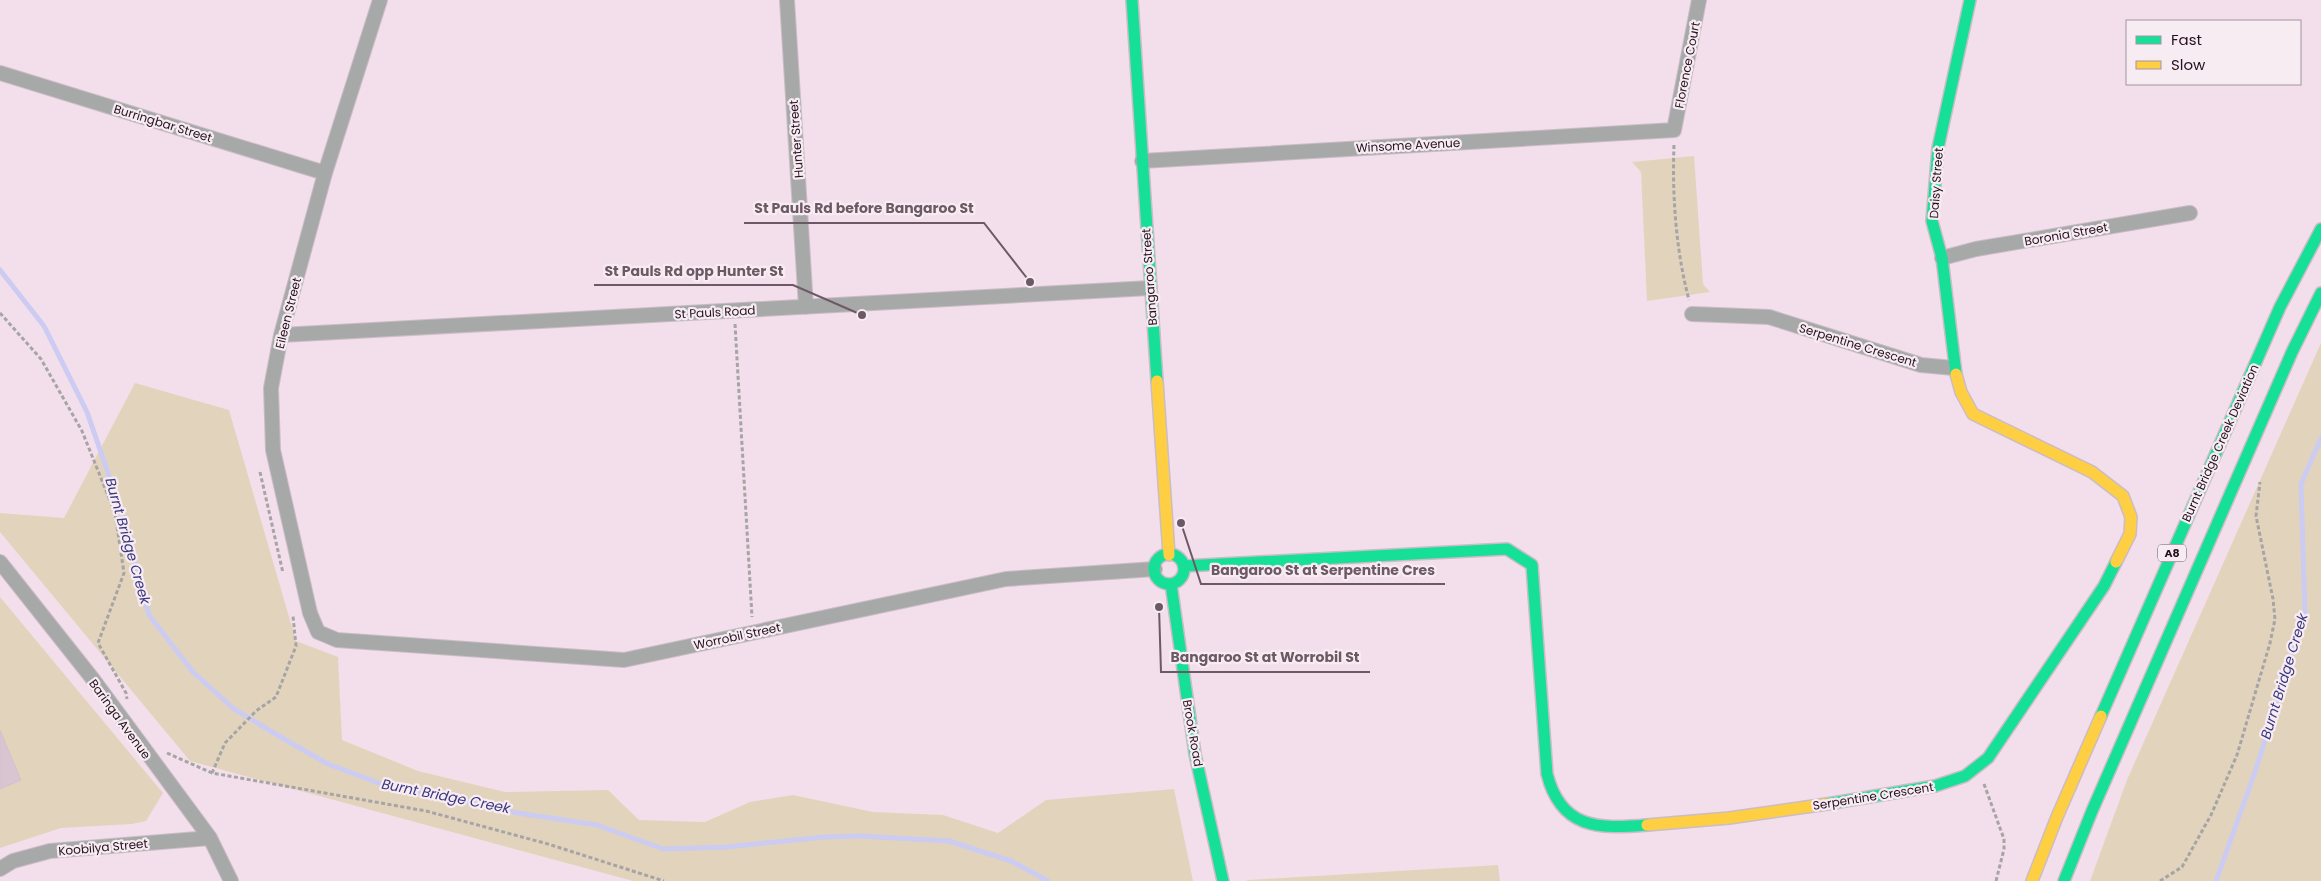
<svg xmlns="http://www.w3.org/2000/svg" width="2321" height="881" font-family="Poppins,sans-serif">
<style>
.green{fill:#e2d4bc}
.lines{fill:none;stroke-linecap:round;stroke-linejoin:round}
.stream{stroke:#cccbf2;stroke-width:5}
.building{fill:#d9c5d2;stroke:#d3c1cd}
.street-casing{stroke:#cbbcc5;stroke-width:16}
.fast-casing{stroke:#cbbcc5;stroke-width:14}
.slow-casing{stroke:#cbbcc5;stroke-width:14}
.path{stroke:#a6a4a5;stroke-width:3;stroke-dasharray:4 2.5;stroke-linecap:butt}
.street{stroke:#a7a9a9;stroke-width:14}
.fast{stroke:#16e098;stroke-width:11}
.slow{stroke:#ffcf43;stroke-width:11}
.labels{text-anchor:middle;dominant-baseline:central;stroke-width:4.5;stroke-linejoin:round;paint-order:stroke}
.shield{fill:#f8ecf3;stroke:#64535f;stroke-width:1}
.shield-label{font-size:11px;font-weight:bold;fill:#25111f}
.street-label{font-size:12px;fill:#25111f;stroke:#f8ecf3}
.water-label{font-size:14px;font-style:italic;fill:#383880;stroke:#f8ecf3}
.leader{fill:none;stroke:#6d5966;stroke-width:2}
.callout-dot{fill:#6d5966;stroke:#f8ecf3;stroke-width:2}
.callout-label{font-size:14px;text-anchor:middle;font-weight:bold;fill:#6d5966;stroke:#f8ecf3;stroke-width:4.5;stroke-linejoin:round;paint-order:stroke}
</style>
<rect width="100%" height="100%" fill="#f2dfeb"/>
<path class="green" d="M1694,156L1703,284L1710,292L1647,301L1641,172L1632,162Z
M2321,343V881H2090L2127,780Z
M135,383L229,410L296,641L338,657L342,740L418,771L505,792L608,790L639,820L705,822L750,802L793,795L873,812L943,815L998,833L1046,800L1174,789L1193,881H633L190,761L0,532V513L64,518Z
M0,597L163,793L146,821L132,824L61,828L0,848Z
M1498,865L1500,881H1246L1248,880Z"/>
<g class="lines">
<path class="stream" d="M0,270L44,326L87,412L124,519L149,615L193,672L234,709L284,739L328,764L384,785L518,813L597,825L663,849L726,847L824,837L860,836L949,841L1011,861L1048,881
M2216,881L2256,769L2305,613L2301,484L2321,438"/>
</g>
<path class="building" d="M0,730L21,780L0,789Z"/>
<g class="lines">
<g class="street-casing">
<path id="street" d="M380,0L325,173L281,335L271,388L273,450L310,613L318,632L337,640L624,660L1006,579L1155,569
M787,0L806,307
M0,73L325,173
M1142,161L1674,130L1699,0
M1942,258L1976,249L2190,213
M1692,314L1769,317L1921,365L1954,368
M281,335L1150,288
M0,562L92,678L210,838L231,881
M0,869L13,861L50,851L210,838"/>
</g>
<g class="fast-casing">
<path id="fast" d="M1132,0L1157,381
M1956,374L1942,258L1932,221L1938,148L1970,0
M1154 569a15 15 0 1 1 30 0a15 15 0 1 1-30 0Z
M1184,566L1507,549L1532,565L1547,774C1561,829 1598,829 1647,825
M1171,584L1195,754L1223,881
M2101,716L2280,307L2321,229
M1827,804L1935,786L1965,776L1988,758L2104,586L2116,562
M2064,881L2092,811L2292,352L2321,293"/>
</g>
<g class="slow-casing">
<path id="slow" d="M1956,374L1961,392L1973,414L2092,472L2123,496L2131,517L2130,534L2116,562
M1157,381L1169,555
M1647,825L1729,818L1827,804
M2032,881L2057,817L2101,716"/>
</g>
<path class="path" d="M1674,145C1672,196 1676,251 1689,300
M0,313L41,359L82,431L115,513L124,573L98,643L126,693L127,699
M735,324L752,617
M260,472L283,573
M167,753L212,773L426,811L548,844L664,881
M212,773L225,743L256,711L276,697L296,646L293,616
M1984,784L2004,839V849L1996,881
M2160,881L2182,867L2211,815L2237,755L2270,643L2275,619L2273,599L2256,516L2260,482"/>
<use href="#street" class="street"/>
<use href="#fast" class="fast"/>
<use href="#slow" class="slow"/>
</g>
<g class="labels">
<rect class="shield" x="2158" y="544.5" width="28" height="17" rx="4"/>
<g class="shield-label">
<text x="2172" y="553">A8</text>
</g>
<g class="street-label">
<text transform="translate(1687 65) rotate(-79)">Florence Court</text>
<text transform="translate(163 123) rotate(17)">Burringbar Street</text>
<text transform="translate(796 139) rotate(-94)">Hunter Street</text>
<text transform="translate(1408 145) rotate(-3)">Winsome Avenue</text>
<text transform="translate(1936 183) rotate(-86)">Daisy Street</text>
<text transform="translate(2066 234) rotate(-10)">Boronia Street</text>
<text transform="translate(1149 277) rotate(-94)">Bangaroo Street</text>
<text transform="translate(715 312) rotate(-3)">St Pauls Road</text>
<text transform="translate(288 313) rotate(-76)">Eileen Street</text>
<text transform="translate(1858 345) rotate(17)">Serpentine Crescent</text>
<text transform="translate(2220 443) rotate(-66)">Burnt Bridge Creek Deviation</text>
<text transform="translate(737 636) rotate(-12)">Worrobil Street</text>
<text transform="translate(120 719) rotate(54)">Baringa Avenue</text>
<text transform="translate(1193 733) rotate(80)">Brook Road</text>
<text transform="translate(1873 796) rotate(-9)">Serpentine Crescent</text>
<text transform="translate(103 847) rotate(-5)">Koobilya Street</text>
</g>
<g class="water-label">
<text transform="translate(128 541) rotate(74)">Burnt Bridge Creek</text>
<text transform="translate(2284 676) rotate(-73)">Burnt Bridge Creek</text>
<text transform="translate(446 796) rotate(11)">Burnt Bridge Creek</text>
</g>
</g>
<path class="leader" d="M1030 282L984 223H744M862 315L793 285H594M1181 523L1201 584H1445M1159 607L1161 672H1370"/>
<g class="callout-dot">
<circle cx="1030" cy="282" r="5"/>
<circle cx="862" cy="315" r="5"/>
<circle cx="1181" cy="523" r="5"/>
<circle cx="1159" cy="607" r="5"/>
</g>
<g class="callout-label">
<text x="864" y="213">St Pauls Rd before Bangaroo St</text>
<text x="694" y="276">St Pauls Rd opp Hunter St</text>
<text x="1323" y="575">Bangaroo St at Serpentine Cres</text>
<text x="1265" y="662">Bangaroo St at Worrobil St</text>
</g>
<rect x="2126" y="20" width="175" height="65" fill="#f8ecf3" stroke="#a4949e"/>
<rect x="2136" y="36" width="25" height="8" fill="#16e098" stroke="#a4949e"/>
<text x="2171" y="45" font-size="15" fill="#25111f">Fast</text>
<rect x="2136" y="61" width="25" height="8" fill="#ffcf43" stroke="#a4949e"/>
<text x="2171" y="70" font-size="15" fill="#25111f">Slow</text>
</svg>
